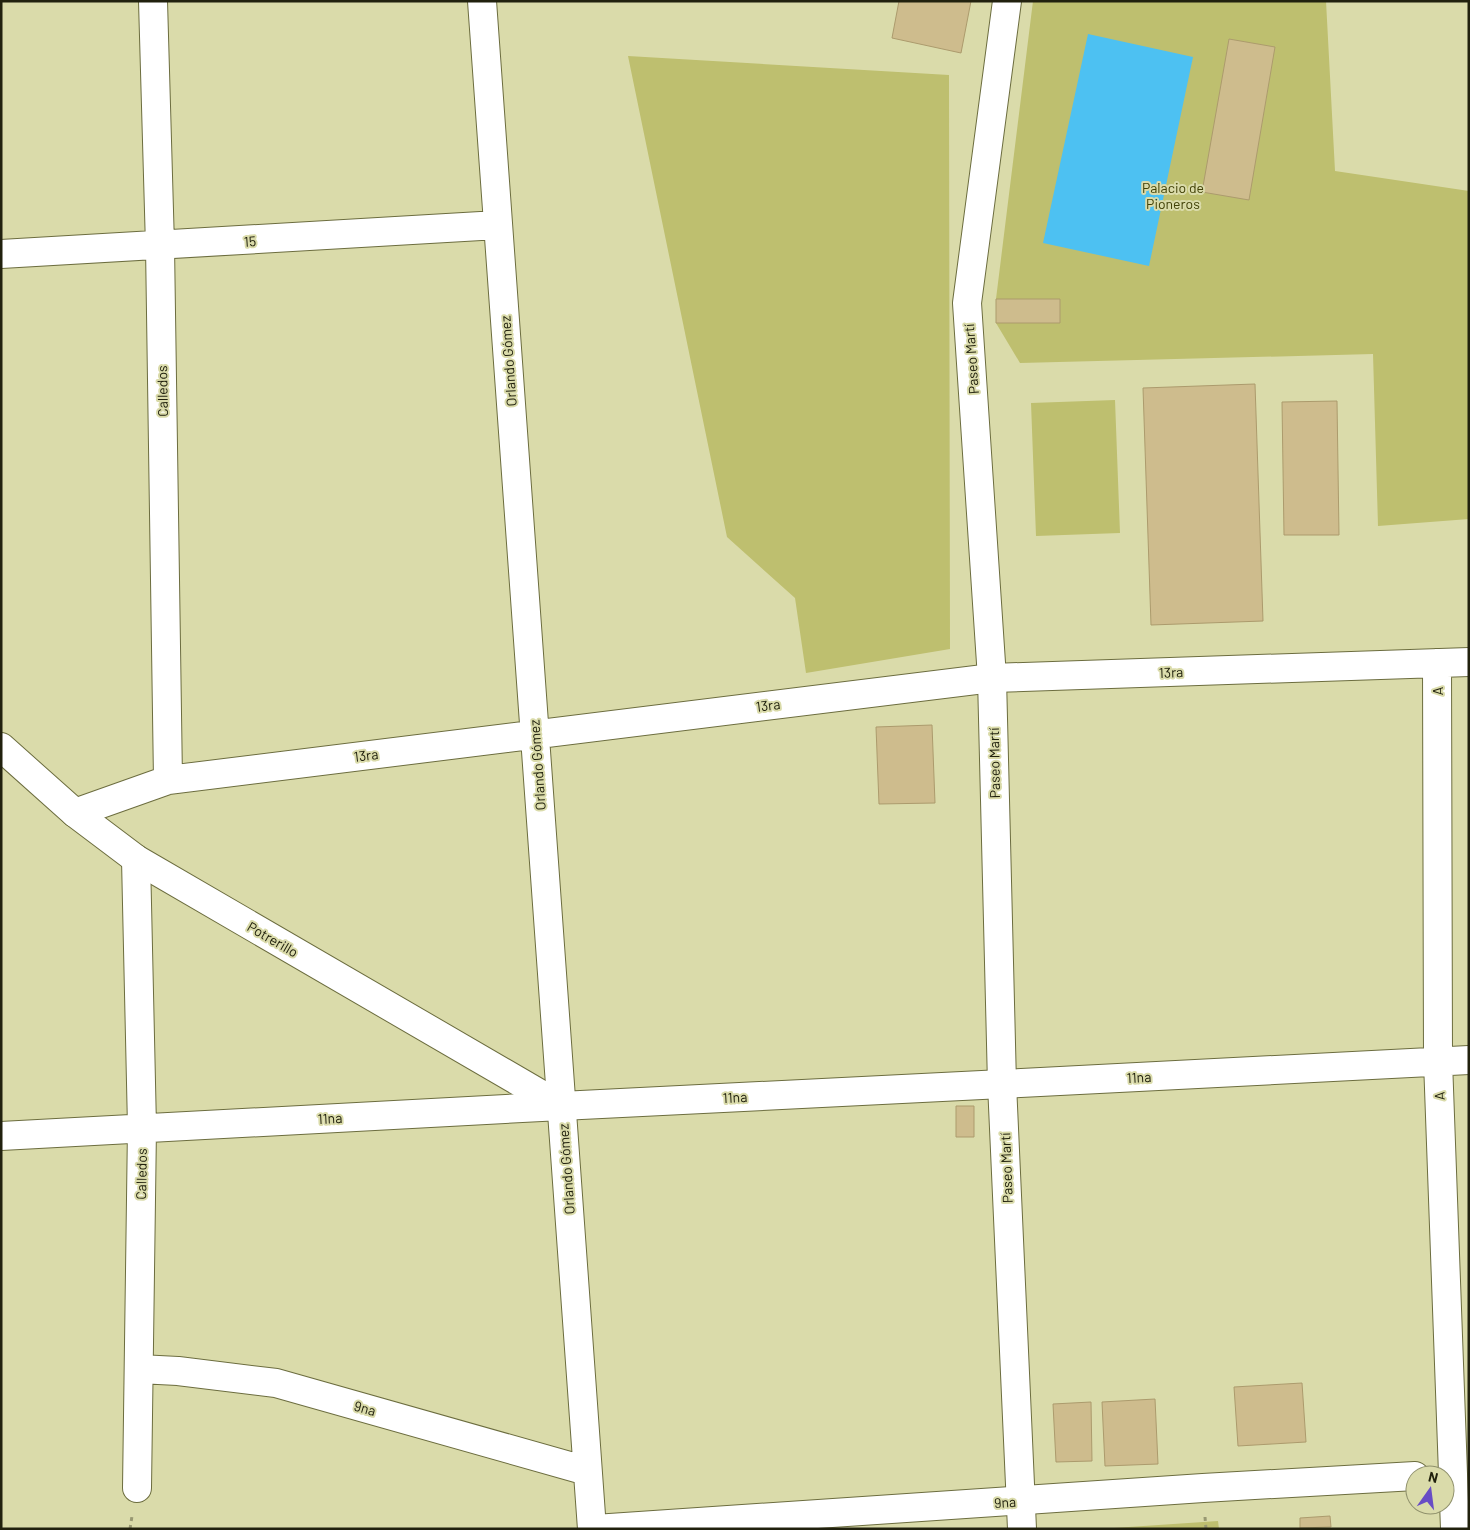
<svg xmlns="http://www.w3.org/2000/svg" width="1470" height="1530" font-family="Barlow,sans-serif">
<style>
.green{fill:#bebf6f}
.water{fill:#4dc1f2}
.building{fill:#cebc8d;stroke:#ac9b6d}
.lines{fill:none;stroke-linecap:round;stroke-linejoin:round}
.minor-casing{stroke:#6c6d3f;stroke-width:30}
.tertiary-casing{stroke:#6c6d3f;stroke-width:30}
.secondary-casing{stroke:#6c6d3f;stroke-width:30}
.path{stroke:#989872;stroke-width:3;stroke-dasharray:4 4;stroke-linecap:butt}
.minor{stroke:#fff;stroke-width:28}
.tertiary{stroke:#fff;stroke-width:28}
.secondary{stroke:#fff;stroke-width:28}
.labels{text-anchor:middle;dominant-baseline:central;stroke-width:4;stroke-linejoin:round;paint-order:stroke}
.park-label{font-size:14px;fill:#414107;stroke:#dadbaa}
.street-label{font-size:14px;fill:#21210e;stroke:#dadbaa}
</style>
<rect width="100%" height="100%" fill="#dadbaa"/>
<path class="green" d="M1033,1H1326L1335,171L1469,191V519L1378,526L1373,354L1020,363L996,323V299Z
M628,56L949,75L950,649L806,673L795,598L727,537Z
M1115,400L1120,533L1036,536L1031,403Z
M1218,1521L1219,1529H1099Z"/>
<path class="water" d="M1088,34L1193,57L1149,266L1043,243Z"/>
<path class="building" d="M899,1H971L961,53L892,38Z
M1229,39L1275,47L1249,200L1202,192Z
M996,299H1060V323H996Z
M1255,384L1263,621L1151,625L1143,388Z
M1337,401L1339,535H1284L1282,402Z
M932,725L935,803L879,804L876,727Z
M956,1106H974V1137H956Z
M1302,1383L1306,1442L1238,1446L1234,1387Z
M1155,1399L1158,1464L1105,1466L1102,1402Z
M1091,1402L1092,1461L1056,1462L1053,1404Z
M1330,1516L1331,1527L1300,1528V1518Z"/>
<g class="lines">
<g class="minor-casing">
<path id="minor" d="M153,1L160,246L168,780
M482,1L592,1529
M1,254L498,225
M1437,663L1438,1061L1455,1529
M75,813L168,780L992,678L1469,662
M136,859L142,1127L137,1488
M1002,1084L1469,1060
M1,1136L561,1106
M139,1369L178,1371L276,1383L587,1471
M595,1529L1203,1488L1415,1476"/>
</g>
<g class="tertiary-casing">
<path id="tertiary" d="M1,747L75,813L136,859L561,1106L1002,1084"/>
</g>
<g class="secondary-casing">
<path id="secondary" d="M1007,1L967,303L992,678L1002,1084L1022,1529"/>
</g>
<path class="path" d="M1205,1517L1206,1529
M130,1529L132,1516"/>
<use href="#minor" class="minor"/>
<use href="#tertiary" class="tertiary"/>
<use href="#secondary" class="secondary"/>
</g>
<g class="labels">
<g class="park-label">
<text x="1173" y="187">Palacio de<tspan x="1173" dy="16">Pioneros</tspan></text>
</g>
<g class="street-label">
<text transform="translate(250 241) rotate(-4)">15</text>
<text transform="translate(971 359) rotate(-94)">Paseo Martí</text>
<text transform="translate(508 361) rotate(-94)">Orlando Gómez</text>
<text transform="translate(162 391) rotate(-91)">Calledos</text>
<text transform="translate(1171 672) rotate(-2)">13ra</text>
<text transform="translate(1437 691) rotate(-90)">A</text>
<text transform="translate(768 705) rotate(-7)">13ra</text>
<text transform="translate(366 755) rotate(-7)">13ra</text>
<text transform="translate(994 763) rotate(-91)">Paseo Martí</text>
<text transform="translate(537 765) rotate(-94)">Orlando Gómez</text>
<text transform="translate(273 939) rotate(30)">Potrerillo</text>
<text transform="translate(1139 1077) rotate(-3)">11na</text>
<text transform="translate(1439 1096) rotate(-92)">A</text>
<text transform="translate(735 1097) rotate(-3)">11na</text>
<text transform="translate(330 1118) rotate(-3)">11na</text>
<text transform="translate(1006 1168) rotate(-92)">Paseo Martí</text>
<text transform="translate(566 1169) rotate(-94)">Orlando Gómez</text>
<text transform="translate(141 1174) rotate(-89)">Calledos</text>
<text transform="translate(365 1408) rotate(16)">9na</text>
<text transform="translate(1005 1502) rotate(-4)">9na</text>
</g>
</g>
<rect width="1470" height="1530" fill="none" stroke="#21210e" stroke-width="5"/>
<g transform="translate(1430 1490) rotate(14)"><circle r="24" fill="#dadbaa" stroke="#90916c"/>
<path d="M0-4L9 19L0 12L-9 19Z" fill="#684cc5"/>
<text y="-8" font-size="14" font-weight="bold" text-anchor="middle" fill="#21210e">N</text>
</g>
</svg>
